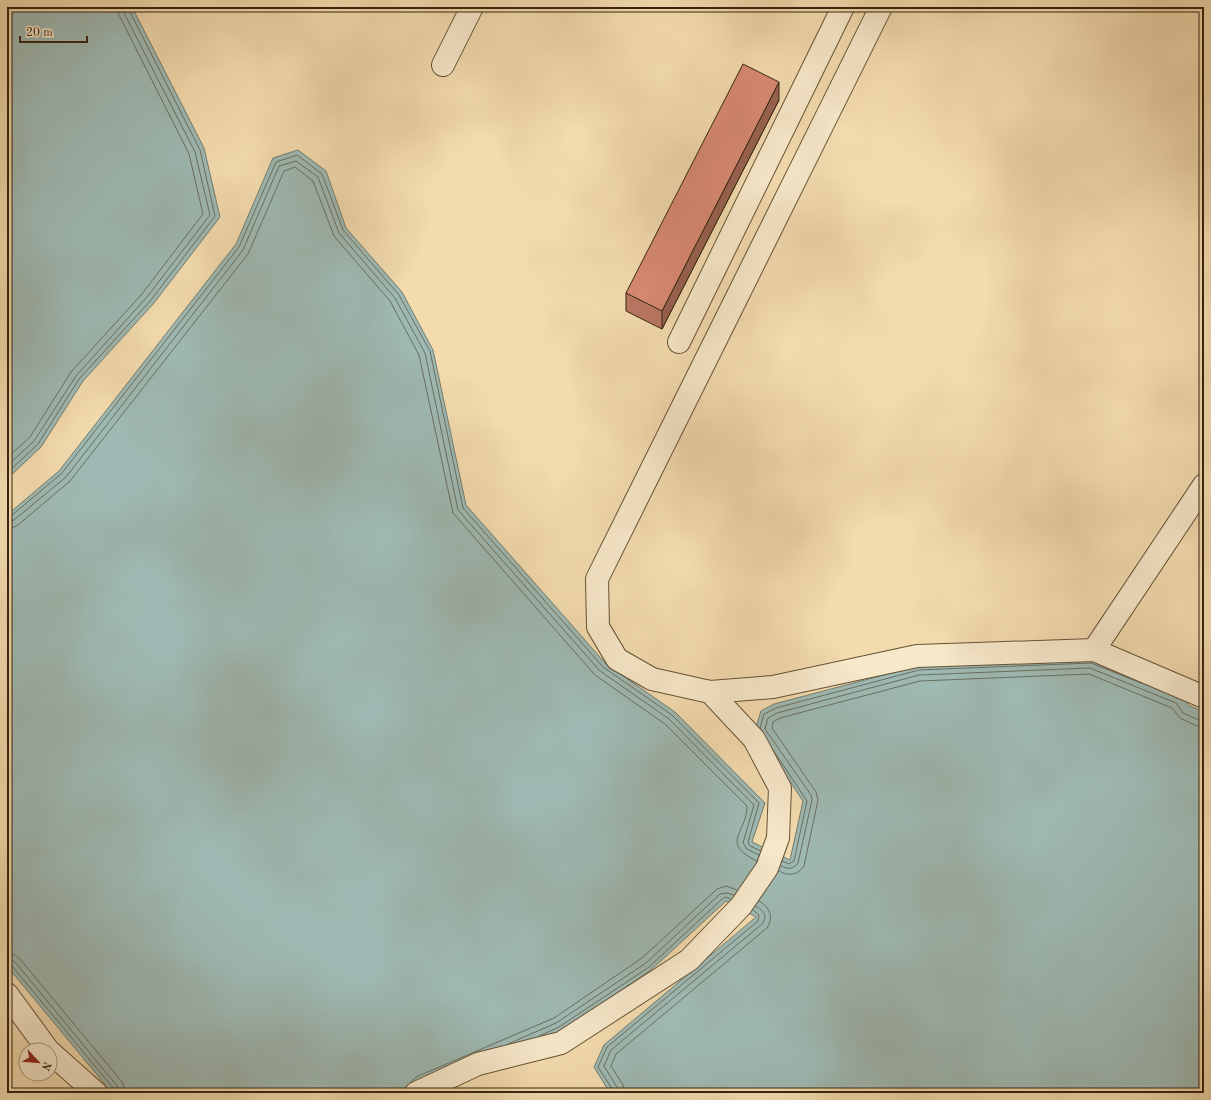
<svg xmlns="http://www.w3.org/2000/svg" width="1211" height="1100" font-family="'Old Standard TT',serif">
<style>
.water{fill:#9eb9b3;stroke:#747e71}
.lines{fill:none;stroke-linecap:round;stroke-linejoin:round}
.shore{stroke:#696f60;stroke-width:1}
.minor-casing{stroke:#645236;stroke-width:24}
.minor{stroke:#f7e8ca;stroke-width:22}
.wall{fill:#ba7663;stroke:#34250e}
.shaded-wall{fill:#976050;stroke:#34250e}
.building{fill:#d88973;stroke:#34250e}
</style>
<rect width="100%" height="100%" fill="#f3dbae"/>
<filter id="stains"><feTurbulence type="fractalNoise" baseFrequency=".005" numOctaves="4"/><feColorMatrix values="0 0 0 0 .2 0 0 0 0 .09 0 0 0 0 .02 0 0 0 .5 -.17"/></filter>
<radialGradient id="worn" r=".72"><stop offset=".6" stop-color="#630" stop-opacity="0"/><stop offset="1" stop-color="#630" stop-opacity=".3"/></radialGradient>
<path class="water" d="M7,7H132L204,148L220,217L154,303L83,381L41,447L7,479Z
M298,150L326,171L346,228L402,292L433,350L466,505L606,664L675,712L765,803L752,842L790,860L803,801L755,730L761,711L774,704L918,666L1092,659L1184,696L1188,705L1204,712V1093H610L594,1067L604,1045L756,917L726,901L651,970L561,1031L418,1093H112L7,966V515L59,471L236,244L273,158Z"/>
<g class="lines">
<path class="shore" d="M7,458L30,437L71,372L142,294L203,214L189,154L119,15L117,7
M7,466L34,441L76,376L147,297L210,215L195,152L124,13L123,7
M7,473L38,444L79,379L151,300L215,216L200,150L129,10L128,7
M7,517L11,516L62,473L239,247L276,162L297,155L322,174L343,230L399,295L430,351L463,508L603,667L672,715L759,803L748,842L750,846L761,851
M7,522L14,520L66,477L243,250L279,166L296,161L318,177L339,233L395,298L425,353L458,510L600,671L669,719L754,805L743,843L747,849L759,855
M7,528H12L18,525L70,481L248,254L284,171L295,167L313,181L334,236L390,301L419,355L453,513L595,675L665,724L747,806C747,833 719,843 757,861
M760,728L764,714L776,708L919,670L1091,663L1141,683
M773,750L807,801L794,861L789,864L782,861
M781,866C788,869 793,870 798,863L812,800L811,795L765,729L768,718L777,713L919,675L1090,668L1176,703L1183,713L1199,720L1204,721
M779,871C788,876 797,876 804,866L818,800L816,792L772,728L773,722L780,718L920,681L1089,674L1172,708L1180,718L1197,726L1204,727
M7,953L15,955L20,959L122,1082L126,1093
M7,959L12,960L16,963L117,1086L120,1093
M7,964L12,966L114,1089L115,1093
M539,1036L559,1027L649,967L722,899L726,897L731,899
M508,1044L556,1023L646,963L720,894L727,893L734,895
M409,1084L416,1077L554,1018L642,958L717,889L726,886L737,890
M613,1093V1090L598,1067L607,1047L758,921L759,915L753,910
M618,1093L617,1087L604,1066L611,1050L762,924C768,916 764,910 755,906
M624,1093L623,1085L611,1066L616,1054L767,928C774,917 770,907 759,901"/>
<g class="minor-casing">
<path id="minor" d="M881,7L597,579L598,627L617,659L652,679L710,692L773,687L917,656L1094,650L1204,697
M443,65L472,7
M679,342L843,7
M1094,650L1204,485
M7,994L48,1050
M50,1052L96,1093
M416,1093L478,1064L561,1043L689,960L741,906L767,868L778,838L780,788L754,739L710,692"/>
</g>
<use href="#minor" class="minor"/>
</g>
<path class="wall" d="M779,100L662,329L626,311V293Z"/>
<path class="shaded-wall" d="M779,82V100L662,329V311Z"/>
<path class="building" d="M743,64L779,82L662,311L626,293Z"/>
<rect width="1211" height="1100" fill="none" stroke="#f3dbae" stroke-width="24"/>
<rect x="8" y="8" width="1195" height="1084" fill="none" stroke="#34250e" stroke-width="2"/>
<rect x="12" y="12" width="1187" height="1076" fill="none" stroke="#34250e"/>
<g transform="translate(38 1062) rotate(116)"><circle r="19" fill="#f7e8ca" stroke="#a99a7f"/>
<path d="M0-3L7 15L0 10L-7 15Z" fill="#8f2418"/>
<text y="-6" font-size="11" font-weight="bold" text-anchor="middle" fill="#34250e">N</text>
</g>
<path d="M20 36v6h67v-6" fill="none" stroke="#34250e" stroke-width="2"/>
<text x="26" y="36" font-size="12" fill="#34250e" stroke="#f7e8ca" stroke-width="3" paint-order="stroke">20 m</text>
<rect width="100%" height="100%" filter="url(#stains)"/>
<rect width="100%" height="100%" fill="url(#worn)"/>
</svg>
